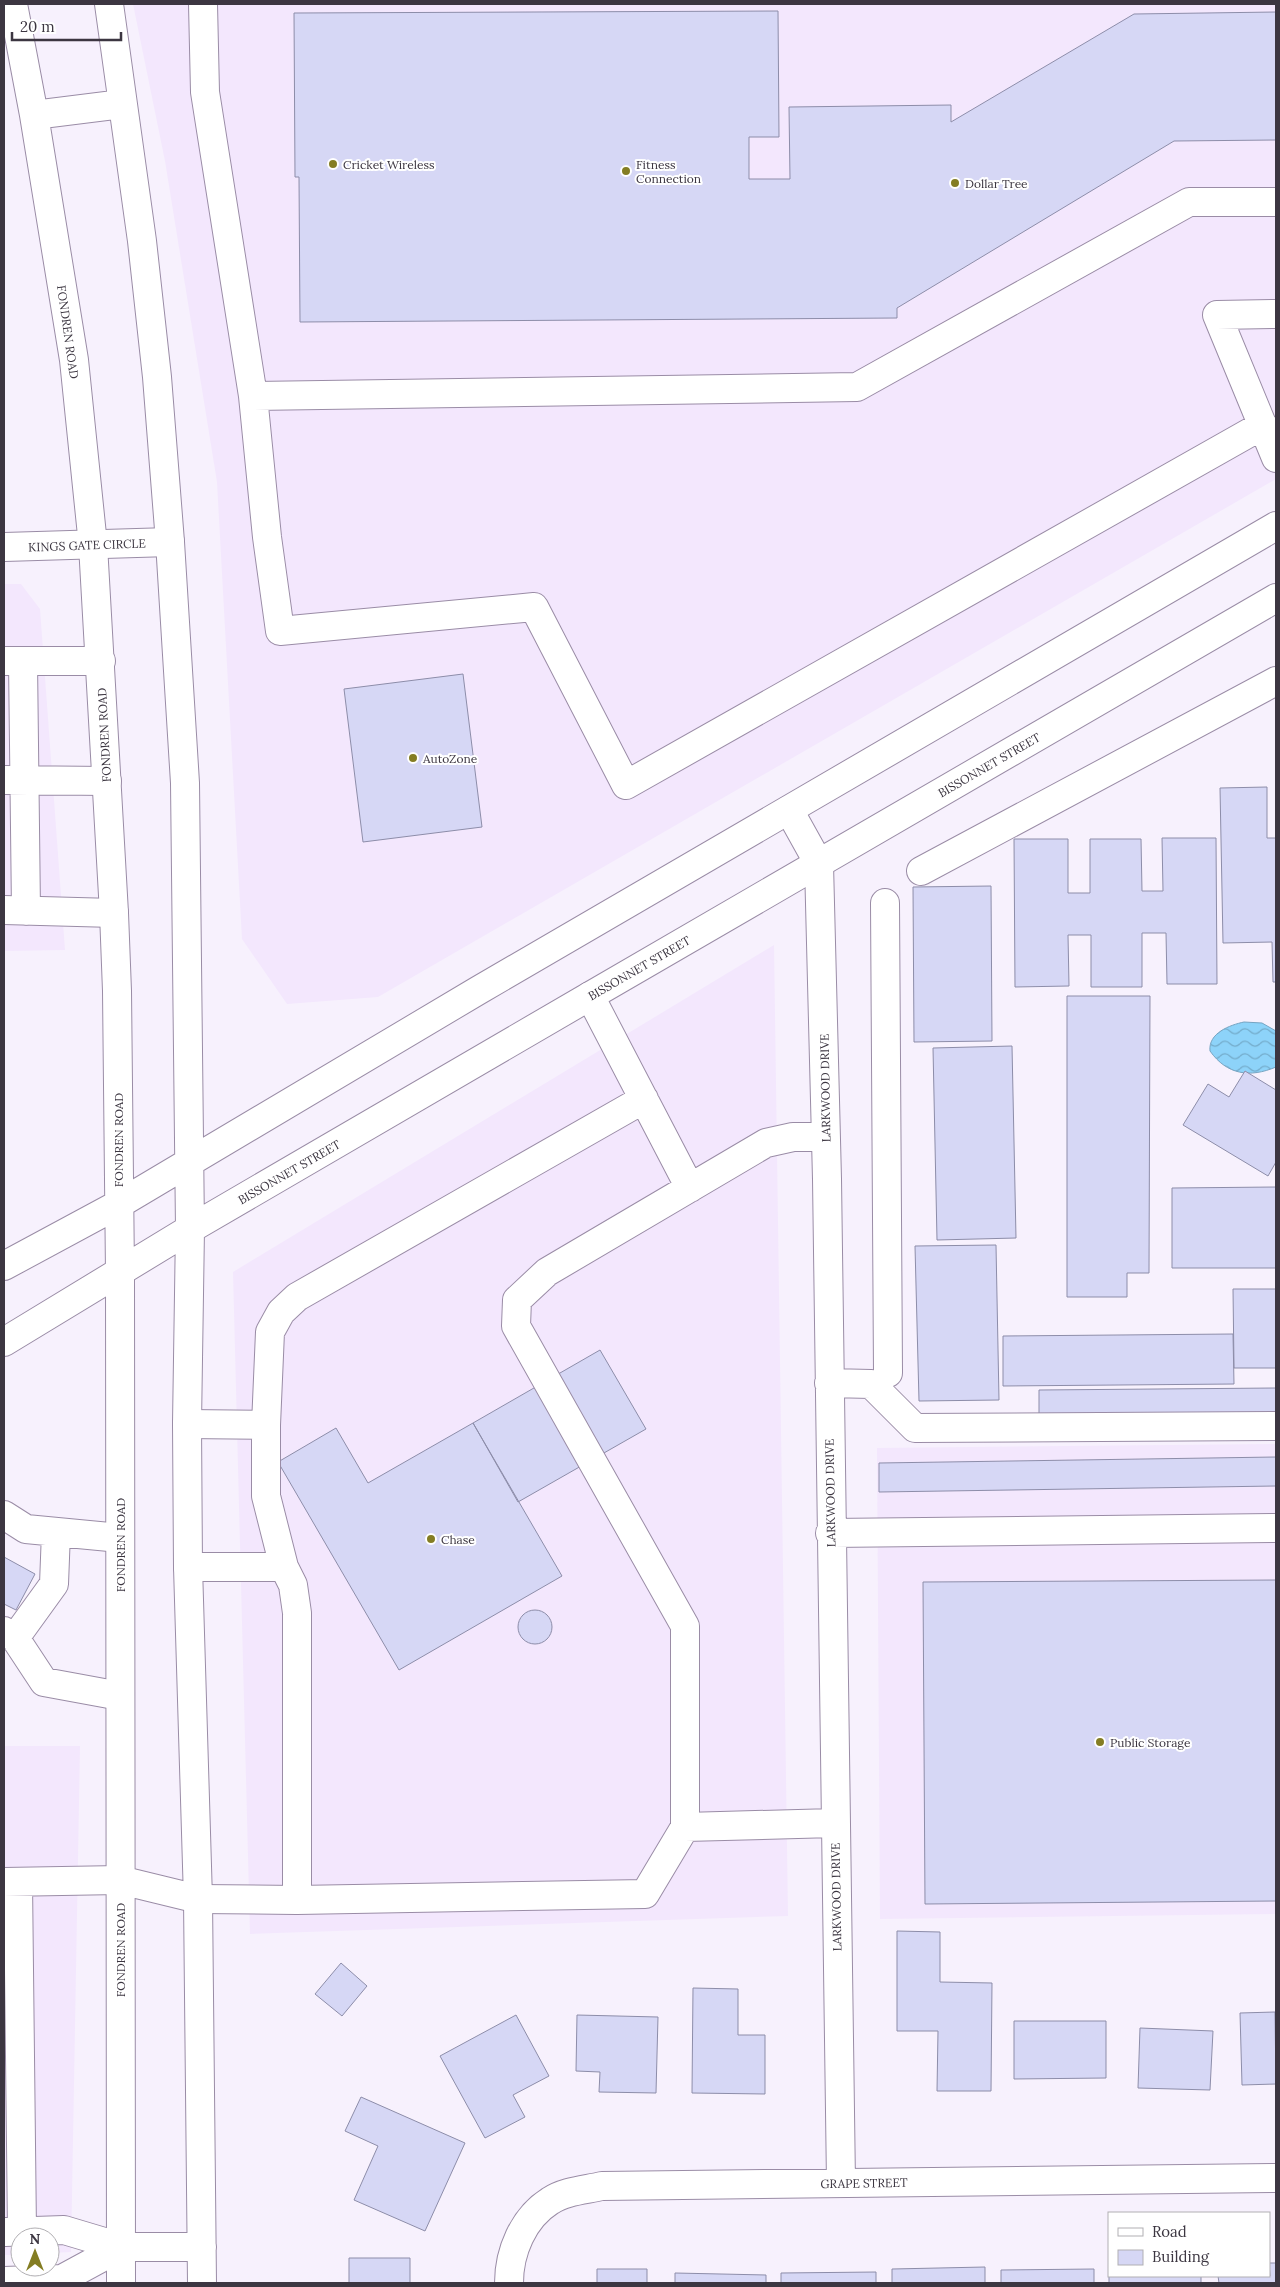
<svg xmlns="http://www.w3.org/2000/svg" width="1280" height="2287" font-family="Lora,serif">
<style>
.built{fill:#f3e7fd}
.water{fill:url(#water-waves);stroke:#75a4c2}
.building{fill:#d6d7f5;stroke:#8d8da9}
.lines{fill:none;stroke-linecap:round;stroke-linejoin:round}
.minor-casing{stroke:#9a8ca6;stroke-width:30}
.major-casing{stroke:#9a8ca6;stroke-width:30}
.minor{stroke:#fff;stroke-width:28}
.major{stroke:#fff;stroke-width:28}
.poi-dot{fill:#847d23;stroke:#fff;stroke-width:2}
.labels{text-anchor:middle;dominant-baseline:central;stroke-width:4;stroke-linejoin:round;paint-order:stroke}
.poi-label{font-size:12px;fill:#3c3641;stroke:#fff;text-anchor:start}
.street-label{font-size:12px;fill:#3c3641;stroke:#fff}
</style>
<defs>
<pattern id="water-waves" width="16" height="10" patternUnits="userSpaceOnUse" patternTransform="scale(1.25)"><rect width="16" height="10" fill="#8dd3f9"/><path d="M0 5q4-4 8 0t8 0" fill="none" stroke="#74accb"/></pattern>
</defs>
<rect width="100%" height="100%" fill="#f7f1fd"/>
<path class="built" d="M133,4H1276V479L378,997L287,1004L242,939L217,482L165,161Z
M4,584H21L40,609L65,950L4,951Z
M774,945L788,1916L250,1934L233,1272Z
M1276,1444V1914L880,1919L877,1448Z
M4,1746H80L71,2252L50,2253V2237H20V2255H4Z"/>
<path class="water" d="M1244,1022L1262,1023L1276,1031V1067C1250,1078 1227,1075 1210,1051C1208,1033 1230,1025 1244,1022Z"/>
<path class="building" d="M778,11L779,137H749V179H790L789,107L951,105V122L1134,14L1276,12V140L1174,141L897,308V318L300,322L299,177H295L294,13Z
M463,674L482,827L363,842L344,689Z
M1267,787V838H1276V982H1273L1272,942L1223,943L1220,788Z
M1162,838H1216L1217,984H1167L1166,933H1142V987H1091V935H1068L1069,986L1015,987L1014,839H1068V893H1090V839H1141L1142,891H1163Z
M991,886L992,1041L914,1042L913,887Z
M1067,996H1150L1149,1273H1127V1297H1067Z
M1012,1046L1016,1238L937,1240L933,1048Z
M1245,1071L1276,1090V1162L1268,1176L1183,1125L1208,1084L1229,1097Z
M1276,1187V1268H1172V1188Z
M996,1245L999,1400L919,1401L915,1246Z
M1233,1289H1276V1368H1234Z
M1233,1334L1234,1384L1003,1386V1336Z
M600,1350L646,1429L518,1502L473,1423Z
M1276,1388V1415L1039,1417V1390Z
M473,1423L562,1576L399,1670L278,1462L336,1428L368,1483Z
M1276,1457V1486L879,1492V1463Z
M4,1557L35,1574L16,1610L4,1604Z
M1276,1580V1901L925,1904L923,1582Z
M518 1627a17 17 0 1 1 34 0a17 17 0 1 1-34 0Z
M897,1931L940,1932V1982L992,1983L991,2091H937L938,2031H897Z
M341,1963L367,1986L342,2016L315,1994Z
M693,1988L738,1989V2035H765V2094L692,2093Z
M1275,2012L1276,2084L1242,2085L1240,2013Z
M516,2015L549,2076L513,2095L525,2117L485,2138L440,2056Z
M577,2015L658,2017L656,2093L599,2092L600,2072L576,2071Z
M1014,2021H1106V2078L1014,2079Z
M1140,2028L1213,2031L1210,2090L1138,2088Z
M361,2097L465,2143L425,2231L354,2200L378,2146L345,2131Z
M349,2258H410V2283H349Z
M1269,2263H1276V2283H1219L1218,2276H1270Z
M985,2267V2283H892V2269Z
M597,2269H647V2283H597Z
M1094,2269V2283H1001V2270Z
M876,2272V2283H781V2273Z
M675,2273L766,2275V2283H675Z
M1109,2276H1201V2283H1109Z"/>
<g class="lines">
<g class="minor-casing">
<path id="minor" d="M203,4L205,92L253,396
M1276,314L1217,315L1276,458
M1263,425L626,785L534,607L280,631L267,537L253,396L857,387L1189,202H1276
M4,547L170,542
M4,661H101
M23,661L26,911
M4,780L107,781
M789,810L819,864L827,1179L841,2183
M921,871L1276,681
M885,903L888,1373
M4,910L114,913
M590,996L690,1188
M829,1383L871,1384L915,1428L1276,1426
M187,1424L266,1425
M4,1515L26,1529L120,1538
M830,1533L1276,1528
M188,1567H284
M4,1631L15,1638L44,1682L120,1696
M15,1638L54,1584L56,1532
M685,1827L834,1823
M4,1882L120,1880
M18,1882L22,2231
M198,1899L297,1900L645,1894L685,1827V1626L516,1326L517,1300L547,1272L766,1143L793,1137H825
M297,1900V1613L293,1585L284,1567L266,1496V1425L270,1332L281,1312L297,1297L644,1099
M5,2232L64,2230L121,2247
M4,2281L62,2279L121,2247
M509,2283C509,2252 523,2218 550,2201C565,2191 585,2190 602,2186L1276,2178"/>
</g>
<g class="major-casing">
<path id="major" d="M13,4L34,115L74,360L93,545L114,913L117,991L120,1273L121,2283
M109,4L142,241L157,377L170,542L185,783L190,1229L187,1424L188,1567L198,1899L202,2283
M34,115L122,104
M4,1266L119,1204L479,990L1276,526
M4,1342L190,1229L590,996L1276,598
M120,1880L198,1899
M121,2247H202"/>
</g>
<use href="#minor" class="minor"/>
<use href="#major" class="major"/>
</g>
<g class="poi-dot">
<circle cx="333" cy="164" r="5"/>
<circle cx="626" cy="171" r="5"/>
<circle cx="955" cy="183" r="5"/>
<circle cx="413" cy="758" r="5"/>
<circle cx="431" cy="1539" r="5"/>
<circle cx="1100" cy="1742" r="5"/>
</g>
<g class="labels">
<g class="poi-label">
<text x="343" y="164">Cricket Wireless</text>
<text x="636" y="164">Fitness<tspan x="636" dy="14">Connection</tspan></text>
<text x="965" y="183">Dollar Tree</text>
<text x="423" y="758">AutoZone</text>
<text x="441" y="1539">Chase</text>
<text x="1110" y="1742">Public Storage</text>
</g>
<g class="street-label">
<text transform="translate(68 332) rotate(82)">FONDREN ROAD</text>
<text transform="translate(87 545) rotate(-2)">KINGS GATE CIRCLE</text>
<text transform="translate(104 735) rotate(-93)">FONDREN ROAD</text>
<text transform="translate(989 765) rotate(-30)">BISSONNET STREET</text>
<text transform="translate(639 968) rotate(-30)">BISSONNET STREET</text>
<text transform="translate(825 1088) rotate(-91)">LARKWOOD DRIVE</text>
<text transform="translate(118 1140) rotate(-90)">FONDREN ROAD</text>
<text transform="translate(289 1172) rotate(-30)">BISSONNET STREET</text>
<text transform="translate(830 1493) rotate(-91)">LARKWOOD DRIVE</text>
<text transform="translate(120 1545) rotate(-90)">FONDREN ROAD</text>
<text transform="translate(836 1897) rotate(-91)">LARKWOOD DRIVE</text>
<text transform="translate(120 1950) rotate(-90)">FONDREN ROAD</text>
<text transform="translate(864 2183) rotate(-1)">GRAPE STREET</text>
</g>
</g>
<rect width="1280" height="2287" fill="none" stroke="#3c3641" stroke-width="10"/>
<rect x="1108" y="2212" width="162" height="65" fill="#ffffff" stroke="#b1afb3"/>
<rect x="1118" y="2228" width="25" height="8" fill="#ffffff" stroke="#b1afb3"/>
<text x="1152" y="2237" font-size="15" fill="#3c3641">Road</text>
<rect x="1118" y="2250" width="25" height="15" fill="#d6d7f5" stroke="#b1afb3"/>
<text x="1152" y="2262" font-size="15" fill="#3c3641">Building</text>
<g transform="translate(35 2252)"><circle r="24" fill="#ffffff" stroke="#b1afb3"/>
<path d="M0-4L9 19L0 12L-9 19Z" fill="#847d23"/>
<text y="-8" font-size="14" font-weight="bold" text-anchor="middle" fill="#3c3641">N</text>
</g>
<path d="M12 32v8h109v-8" fill="none" stroke="#3c3641" stroke-width="2.5"/>
<text x="20" y="32" font-size="15" fill="#3c3641" stroke="#ffffff" stroke-width="4" paint-order="stroke">20 m</text>
</svg>
